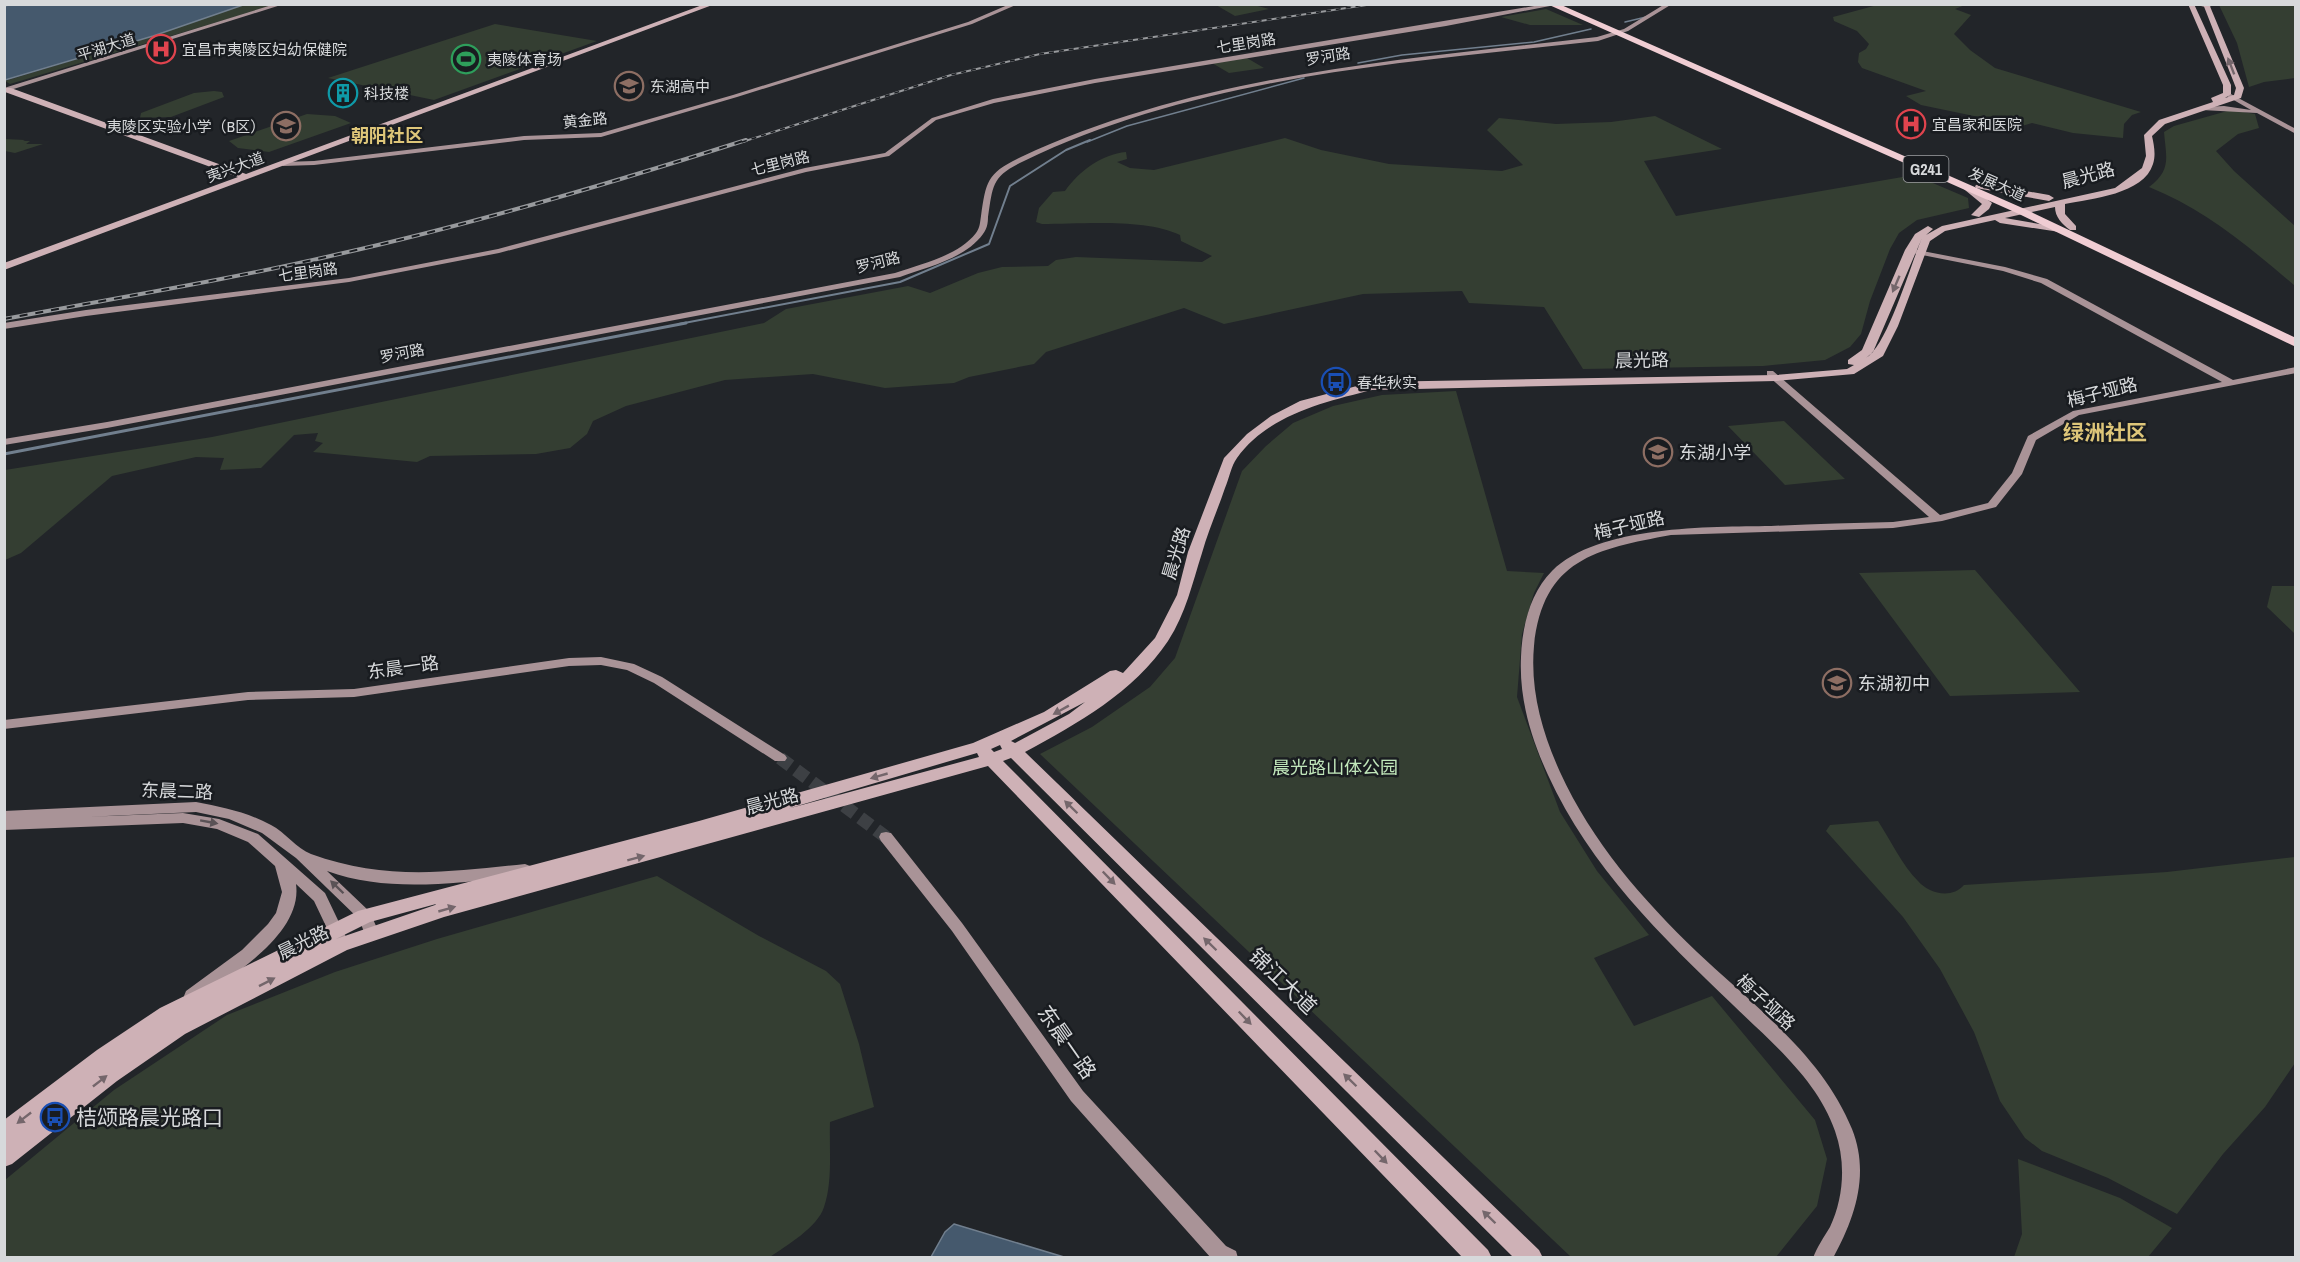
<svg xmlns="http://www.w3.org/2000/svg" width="2300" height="1262" font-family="'Archivo Narrow','Noto Sans SC',sans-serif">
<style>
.green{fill:#343e32}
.water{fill:#45596d;stroke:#717f8e;stroke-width:1.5}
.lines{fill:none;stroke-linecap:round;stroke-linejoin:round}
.stream-far2{stroke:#717f8e;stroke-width:1.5}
.stream-far1{stroke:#717f8e;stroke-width:2}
.stream{stroke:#717f8e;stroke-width:3}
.secondary-tunnel{stroke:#3d4044;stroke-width:13;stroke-dasharray:13 7;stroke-linecap:butt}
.secondary{fill:#a99397;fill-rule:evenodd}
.primary{fill:#ceb1b6;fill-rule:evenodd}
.highway{fill:#f0cdd3;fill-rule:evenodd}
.rail-far1-casing{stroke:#989a9d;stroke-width:2}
.rail-casing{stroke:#989a9d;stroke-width:4}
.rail-far1{stroke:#191c20;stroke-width:1.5;stroke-dasharray:5;stroke-linecap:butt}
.rail{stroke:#191c20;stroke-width:2;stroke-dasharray:8;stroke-linecap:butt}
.oneway{fill:#74666b}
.oneway2{fill:#5a5256}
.labels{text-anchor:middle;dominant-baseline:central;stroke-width:5;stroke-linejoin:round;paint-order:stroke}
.far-street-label{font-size:15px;fill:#d7d9db;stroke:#191c20}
.far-poi-label{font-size:15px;fill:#d7d9db;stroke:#191c20;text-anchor:start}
.shield{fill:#191c20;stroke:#9ea0a3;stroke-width:1.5}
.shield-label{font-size:16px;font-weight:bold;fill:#d7d9db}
.far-quarter-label{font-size:18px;font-weight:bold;fill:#dec679;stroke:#191c20}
.street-label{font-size:18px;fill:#d7d9db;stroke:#191c20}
.poi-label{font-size:18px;fill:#d7d9db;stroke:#191c20;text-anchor:start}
.park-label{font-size:18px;fill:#c0e6ba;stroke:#191c20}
.quarter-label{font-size:21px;font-weight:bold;fill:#dec679;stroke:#191c20}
.near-street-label{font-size:21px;fill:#d7d9db;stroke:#191c20}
.near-poi-label{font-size:21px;fill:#d7d9db;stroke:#191c20;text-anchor:start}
</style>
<rect width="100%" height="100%" fill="#222529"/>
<path class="green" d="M1881,4L1965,5L1955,9L1971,15L1954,34L1970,50L1995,68L2141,112L2132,115L2124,124L2123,138L2073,133L2032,123L2022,126L1921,105L1906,96L1926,91L1862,68L1858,62L1859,53L1866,49L1869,44L1857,31L1834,21L1833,17Z
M243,5H274L10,84L5,81L153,36Z
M1216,5H1254L1269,9L1235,16Z
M2219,5H2295V78L2264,82L2249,87L2237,43Z
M1546,9L1583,25H1530L1501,17Z
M495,24L597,41L434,100L328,78Z
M1247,58L1264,68L1229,73L1212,63Z
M214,91L222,92L224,97L171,117L140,118L141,113L194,93Z
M2231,110L2255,114L2259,128L2238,134L2216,151L2234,171L2295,226V286C2249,247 2206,210 2149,187C2172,170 2166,157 2164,132L2174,126Z
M307,114L335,116L351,123L269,152L238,148L229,141Z
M1655,116L1722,149L1644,161L1676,216L1914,175L1968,198L1969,208L1917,220L1899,233L1890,249L1870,301L1861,334L1850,347L1825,360L1763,366L1583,369L1544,307L1469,303L1462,291L1363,294L1224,324L1184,308L1046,352L1034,364L969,377L954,383L885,388L813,374L725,380L626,406L593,421L587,434L570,448L536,454L430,456L417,462L313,452L323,443L315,441L318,433L294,435L261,468L220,470L224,458L196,457L112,476L21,553L5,560V470L212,437L764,323L786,309L908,286L930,293L978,273L1002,267L1048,266L1056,260L1076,257L1202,262L1212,256L1181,241L1180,235C1145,218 1081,224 1042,224L1036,222L1039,208L1053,192L1065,191C1079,171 1102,154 1126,152L1127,159L1117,162L1130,168L1154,170L1285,138L1321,150L1389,164L1502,171L1523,165L1487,130L1499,118L1556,124L1611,122Z
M5,139L25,140L23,141H30L26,144H43L15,153L5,151Z
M1456,391L1507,571L1544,573L1534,593L1522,634L1517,697L1560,812L1597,871L1649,935L1594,958L1634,1026L1712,996L1815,1120L1827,1159L1817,1206L1776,1257H1571L1040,754L1092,727L1150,687L1175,658L1242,471L1266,446L1293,423L1333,406L1382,395Z
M1784,421L1845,479L1785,485L1728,426Z
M1975,570L2080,692L1950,696L1859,573Z
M2272,586H2295V634L2267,607Z
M1878,821C1891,841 1902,865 1918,881C1929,894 1952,899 1964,885L2167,872L2295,857V1063L2265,1107L2223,1154L2177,1214L2108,1178L2042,1151L2025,1138L2000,1101L1974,1032L1940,969L1903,917L1826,831L1830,825Z
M657,876L759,936L826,971L840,984L859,1044L874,1107L830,1122C829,1149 833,1181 824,1207C818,1227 786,1246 770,1257H5V1180L114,1090L227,1015L335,972L437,939Z
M2018,1159L2120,1198L2172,1228L2148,1257H2014L2022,1234Z"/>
<path class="water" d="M9,5V4L243,5L153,36L5,80V6Z
M954,1224L1064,1257H931L945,1232Z"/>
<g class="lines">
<path class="stream-far2" d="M1625,22L1646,17
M1358,63L1402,55L1534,42L1591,29
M1087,142L1127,126L1304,78"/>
<path class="stream-far1" d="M679,324L900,282L989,244L1010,186L1066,150L1090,140"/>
<path class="stream" d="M4,454L686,323"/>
<path class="secondary-tunnel" d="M780,758L886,837"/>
<path class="secondary" d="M275,4H284L4,92V88Z
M1010,4H1018L972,24L737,97L601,137L524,140L314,165L283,166L280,164L283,162L314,161L524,136L601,133L733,95L968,22Z
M1546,4L1555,5L1446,26L1095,83L994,103L936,120L889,156L806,172L499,253L349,282L86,316L4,329V323L86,310L349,278L498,249L805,168L885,153L932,118L993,99L1095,79Z
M1665,4H1672L1628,31L1598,41C1404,63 1203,75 1024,161C992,176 993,184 988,217C988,223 987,229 983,234C965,259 927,267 900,277L107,428L4,445V439L107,422L895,273C921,264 958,256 976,233C980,228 980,222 981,216C986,181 987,173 1021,157C1202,73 1402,60 1597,37L1624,29Z
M2194,4L2211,6L2208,8Z
M2225,93H2229L2296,129V134L2257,113L2202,110V108L2204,107L2224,106L2251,110L2225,95Z
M1907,248L2005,267L2047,279L2233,380L2296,367V373L2079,415L2036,440L2022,474L1996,507L1942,521L1893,528L1671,535C1596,549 1543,559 1534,646C1530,690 1542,732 1560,772C1592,842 1642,899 1697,952C1754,1006 1822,1055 1852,1129C1870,1174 1855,1218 1833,1258H1813C1817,1247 1824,1237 1830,1227C1844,1197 1846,1162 1835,1131C1817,1079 1771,1042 1733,1005C1661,936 1590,867 1548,775C1531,738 1519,699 1521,657C1522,627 1530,593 1552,571C1598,525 1710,527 1771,526C1811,524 1852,523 1893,522L1929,517L1767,375V371H1773L1940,515L1988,503L2012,473L2028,436L2073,411L2222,382L2041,283L2003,271L1907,252Z
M601,657L634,664L662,677L785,755L787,758L785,761H775L654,683L627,670L601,665L569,666L354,697L248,700L4,729V720L248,692L354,689L569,658Z
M196,802C222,807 247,812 271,825C285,832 297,849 311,854C385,881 449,872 525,864L530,866L532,870L530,874L525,876C460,882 390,894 327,871L370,912L379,933L376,937L371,939L366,937L359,919L296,858L262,833L229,819L196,812L84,817L183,813L219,819L258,834L325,893L346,937L343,941L338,943L333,941L314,901L296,884C303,934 232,975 198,1001L192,1003L186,1001L184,996L186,991L242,950L268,924L276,913L282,892L275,866L248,842L217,829L183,823L4,830V811Z
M886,832L891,833L962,923L1083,1091L1226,1246L1236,1251L1238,1258H1211L1071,1101L952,931L881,841L879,837L881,833Z"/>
<path class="primary" d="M705,4H715L4,270V263L238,177L5,92V88H11L246,174Z
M2188,4H2194L2231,85V94L2225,98L2234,95L2236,88L2203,4H2209L2244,88L2241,98L2165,124L2152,136C2154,145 2156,155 2153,164C2144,194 2091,199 2065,204V214L2076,226V230H2070C2062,224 2055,217 2055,207L2005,218L2063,228L2068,231L2066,233L2000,223L1995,220L1945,231L1930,241L1898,326L1883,356L1854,374L1776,381L1372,390C1324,402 1268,415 1237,458C1231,466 1229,479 1225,488C1218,509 1208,531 1202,553C1192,584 1186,613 1168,641C1134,692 1077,724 1025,752L1539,1250L1543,1258H1514L1011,758L1003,761L1488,1250L1492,1258H1463L988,766L444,917L347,950L185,1034L117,1081L12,1164L4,1167V1120L97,1050L160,1008L358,911L699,821L973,743L1044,712L1110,671L1116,670L1123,673L1155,638L1177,595L1188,552L1224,458L1247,434L1271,416L1300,401L1372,382L1776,375L1847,369L1854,365L1848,364V360L1862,350L1905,250L1915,234L1928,226L1933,229L1926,235L1942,226L2115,188L2142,168L2146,156L2144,135L2159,120L2213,102L2211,98L2223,93V85ZM1922,238C1911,263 1888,345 1866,358L1873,352ZM1085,702L1069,714L1015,743L1011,741ZM1000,745L1002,749L994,752L991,749ZM977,753L979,757L787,809ZM436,904L435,905L336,939L370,922Z
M1979,183L2049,195L2054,198L2049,201L1976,188L1975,186Z
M1968,185L1992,203L1989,209L1979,217L1971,215L1982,204L1965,190L1963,188Z"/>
<path class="highway" d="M1547,4H1559L2027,210L2296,338V347L2019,214Z"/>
<g class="rail-far1-casing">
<path id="rail-far1" d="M742,142L951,75L1040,54L1373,4"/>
</g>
<g class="rail-casing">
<path id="rail" d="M4,319C115,298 228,280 339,254C477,223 612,183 746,140"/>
</g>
<use href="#rail-far1" class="rail-far1"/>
<use href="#rail" class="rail"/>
</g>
<defs><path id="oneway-solid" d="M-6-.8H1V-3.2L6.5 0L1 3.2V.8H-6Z" transform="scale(1.5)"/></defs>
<g class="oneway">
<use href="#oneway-solid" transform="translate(2231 66) rotate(-111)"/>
<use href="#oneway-solid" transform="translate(1896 284) rotate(113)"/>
<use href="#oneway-solid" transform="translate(1061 710) rotate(151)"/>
<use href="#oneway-solid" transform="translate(879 776) rotate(164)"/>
<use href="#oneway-solid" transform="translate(1071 807) rotate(-136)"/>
<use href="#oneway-solid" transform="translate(636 858) rotate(-15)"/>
<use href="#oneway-solid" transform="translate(1109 878) rotate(46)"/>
<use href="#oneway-solid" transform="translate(447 909) rotate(-16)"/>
<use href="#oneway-solid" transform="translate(1210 944) rotate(-136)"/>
<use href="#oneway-solid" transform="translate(267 982) rotate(-27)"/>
<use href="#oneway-solid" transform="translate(1245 1018) rotate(46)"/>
<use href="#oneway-solid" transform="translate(1350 1080) rotate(-136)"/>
<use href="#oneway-solid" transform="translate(100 1081) rotate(-38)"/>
<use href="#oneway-solid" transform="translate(24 1118) rotate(142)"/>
<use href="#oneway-solid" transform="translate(1381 1157) rotate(46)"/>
<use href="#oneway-solid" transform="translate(1489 1217) rotate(-136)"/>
</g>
<g class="oneway2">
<use href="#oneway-solid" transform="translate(209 822) rotate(10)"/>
<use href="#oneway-solid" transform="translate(337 887) rotate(-136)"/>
</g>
<defs>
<g id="hospital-ring" transform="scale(1.5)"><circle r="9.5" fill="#191c20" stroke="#e0444e" stroke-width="1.5"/><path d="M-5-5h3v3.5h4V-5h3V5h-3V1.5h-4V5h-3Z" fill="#e0444e"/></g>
<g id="stadium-ring" transform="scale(1.5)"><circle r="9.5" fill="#191c20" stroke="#2e9e5b" stroke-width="1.5"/><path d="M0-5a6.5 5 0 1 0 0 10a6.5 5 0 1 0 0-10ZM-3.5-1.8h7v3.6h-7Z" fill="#2e9e5b"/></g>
<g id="school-ring" transform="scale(1.5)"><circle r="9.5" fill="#191c20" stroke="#8d6e63" stroke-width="1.5"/><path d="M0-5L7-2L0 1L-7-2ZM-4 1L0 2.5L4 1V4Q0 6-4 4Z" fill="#8d6e63"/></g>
<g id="building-ring" transform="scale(1.5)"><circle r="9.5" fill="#191c20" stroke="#0f9aa8" stroke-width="1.5"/><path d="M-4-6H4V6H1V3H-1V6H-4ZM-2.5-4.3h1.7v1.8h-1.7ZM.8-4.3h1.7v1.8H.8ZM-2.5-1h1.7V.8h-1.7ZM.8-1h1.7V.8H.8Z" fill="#0f9aa8"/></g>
<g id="bus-ring" transform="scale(1.5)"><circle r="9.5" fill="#191c20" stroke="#1a4fb4" stroke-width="1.5"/><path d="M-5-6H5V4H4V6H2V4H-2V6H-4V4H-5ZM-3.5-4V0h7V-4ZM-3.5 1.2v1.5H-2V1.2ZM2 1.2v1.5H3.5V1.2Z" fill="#1a4fb4"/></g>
</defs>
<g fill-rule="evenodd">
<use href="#hospital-ring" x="161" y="49"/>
<use href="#stadium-ring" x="466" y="59"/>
<use href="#school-ring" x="629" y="86"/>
<use href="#building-ring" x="343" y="93"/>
<use href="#hospital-ring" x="1911" y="124"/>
<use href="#school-ring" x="286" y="126"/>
<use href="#bus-ring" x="1336" y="382"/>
<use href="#school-ring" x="1658" y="452"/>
<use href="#school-ring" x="1837" y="683"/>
<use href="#bus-ring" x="55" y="1117"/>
</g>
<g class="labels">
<g class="far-street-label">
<text transform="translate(1246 43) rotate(-9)">七里岗路</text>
<text transform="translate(106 47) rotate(-17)">平湖大道</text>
<text transform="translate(1328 56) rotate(-9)">罗河路</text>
<text transform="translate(585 120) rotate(-6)">黄金路</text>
<text transform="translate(780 163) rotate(-14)">七里岗路</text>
<text transform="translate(235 167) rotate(-20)">夷兴大道</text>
<text transform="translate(1997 184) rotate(24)">发展大道</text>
<text transform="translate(878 262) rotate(-14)">罗河路</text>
<text transform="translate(308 272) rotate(-8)">七里岗路</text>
<text transform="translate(402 353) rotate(-11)">罗河路</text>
</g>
<g class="far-poi-label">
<text x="182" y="49">宜昌市夷陵区妇幼保健院</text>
<text x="487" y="59">夷陵体育场</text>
<text x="650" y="86">东湖高中</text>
<text x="364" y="93">科技楼</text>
<text x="1932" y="124">宜昌家和医院</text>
<text x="265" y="126" text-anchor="end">夷陵区实验小学（B区）</text>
<text x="1357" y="382">春华秋实</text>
</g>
<rect class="shield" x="1903.5" y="156" width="45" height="26" rx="4.5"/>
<g class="shield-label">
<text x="1926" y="169">G241</text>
</g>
<g class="far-quarter-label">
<text x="387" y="135">朝阳社区</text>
</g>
<g class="street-label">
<text transform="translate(2088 175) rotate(-15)">晨光路</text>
<text transform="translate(1642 360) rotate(-1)">晨光路</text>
<text transform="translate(2102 392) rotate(-14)">梅子垭路</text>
<text transform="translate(1629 525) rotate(-13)">梅子垭路</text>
<text transform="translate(1176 553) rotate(-73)">晨光路</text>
<text transform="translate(403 667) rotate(-8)">东晨一路</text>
<text transform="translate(177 791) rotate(2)">东晨二路</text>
<text transform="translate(772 801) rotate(-15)">晨光路</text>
<text transform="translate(303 942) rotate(-26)">晨光路</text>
<text transform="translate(1766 1002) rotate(43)">梅子垭路</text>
</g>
<g class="poi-label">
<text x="1679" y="452">东湖小学</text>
<text x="1858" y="683">东湖初中</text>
</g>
<g class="park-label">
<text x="1335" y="767">晨光路山体公园</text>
</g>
<g class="quarter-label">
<text x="2105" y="432">绿洲社区</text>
</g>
<g class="near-street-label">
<text transform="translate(1283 981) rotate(44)">锦江大道</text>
<text transform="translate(1067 1042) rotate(55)">东晨一路</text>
</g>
<g class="near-poi-label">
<text x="76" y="1117">桔颂路晨光路口</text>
</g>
</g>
<rect width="2300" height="1262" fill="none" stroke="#d7d9db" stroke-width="12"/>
</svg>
